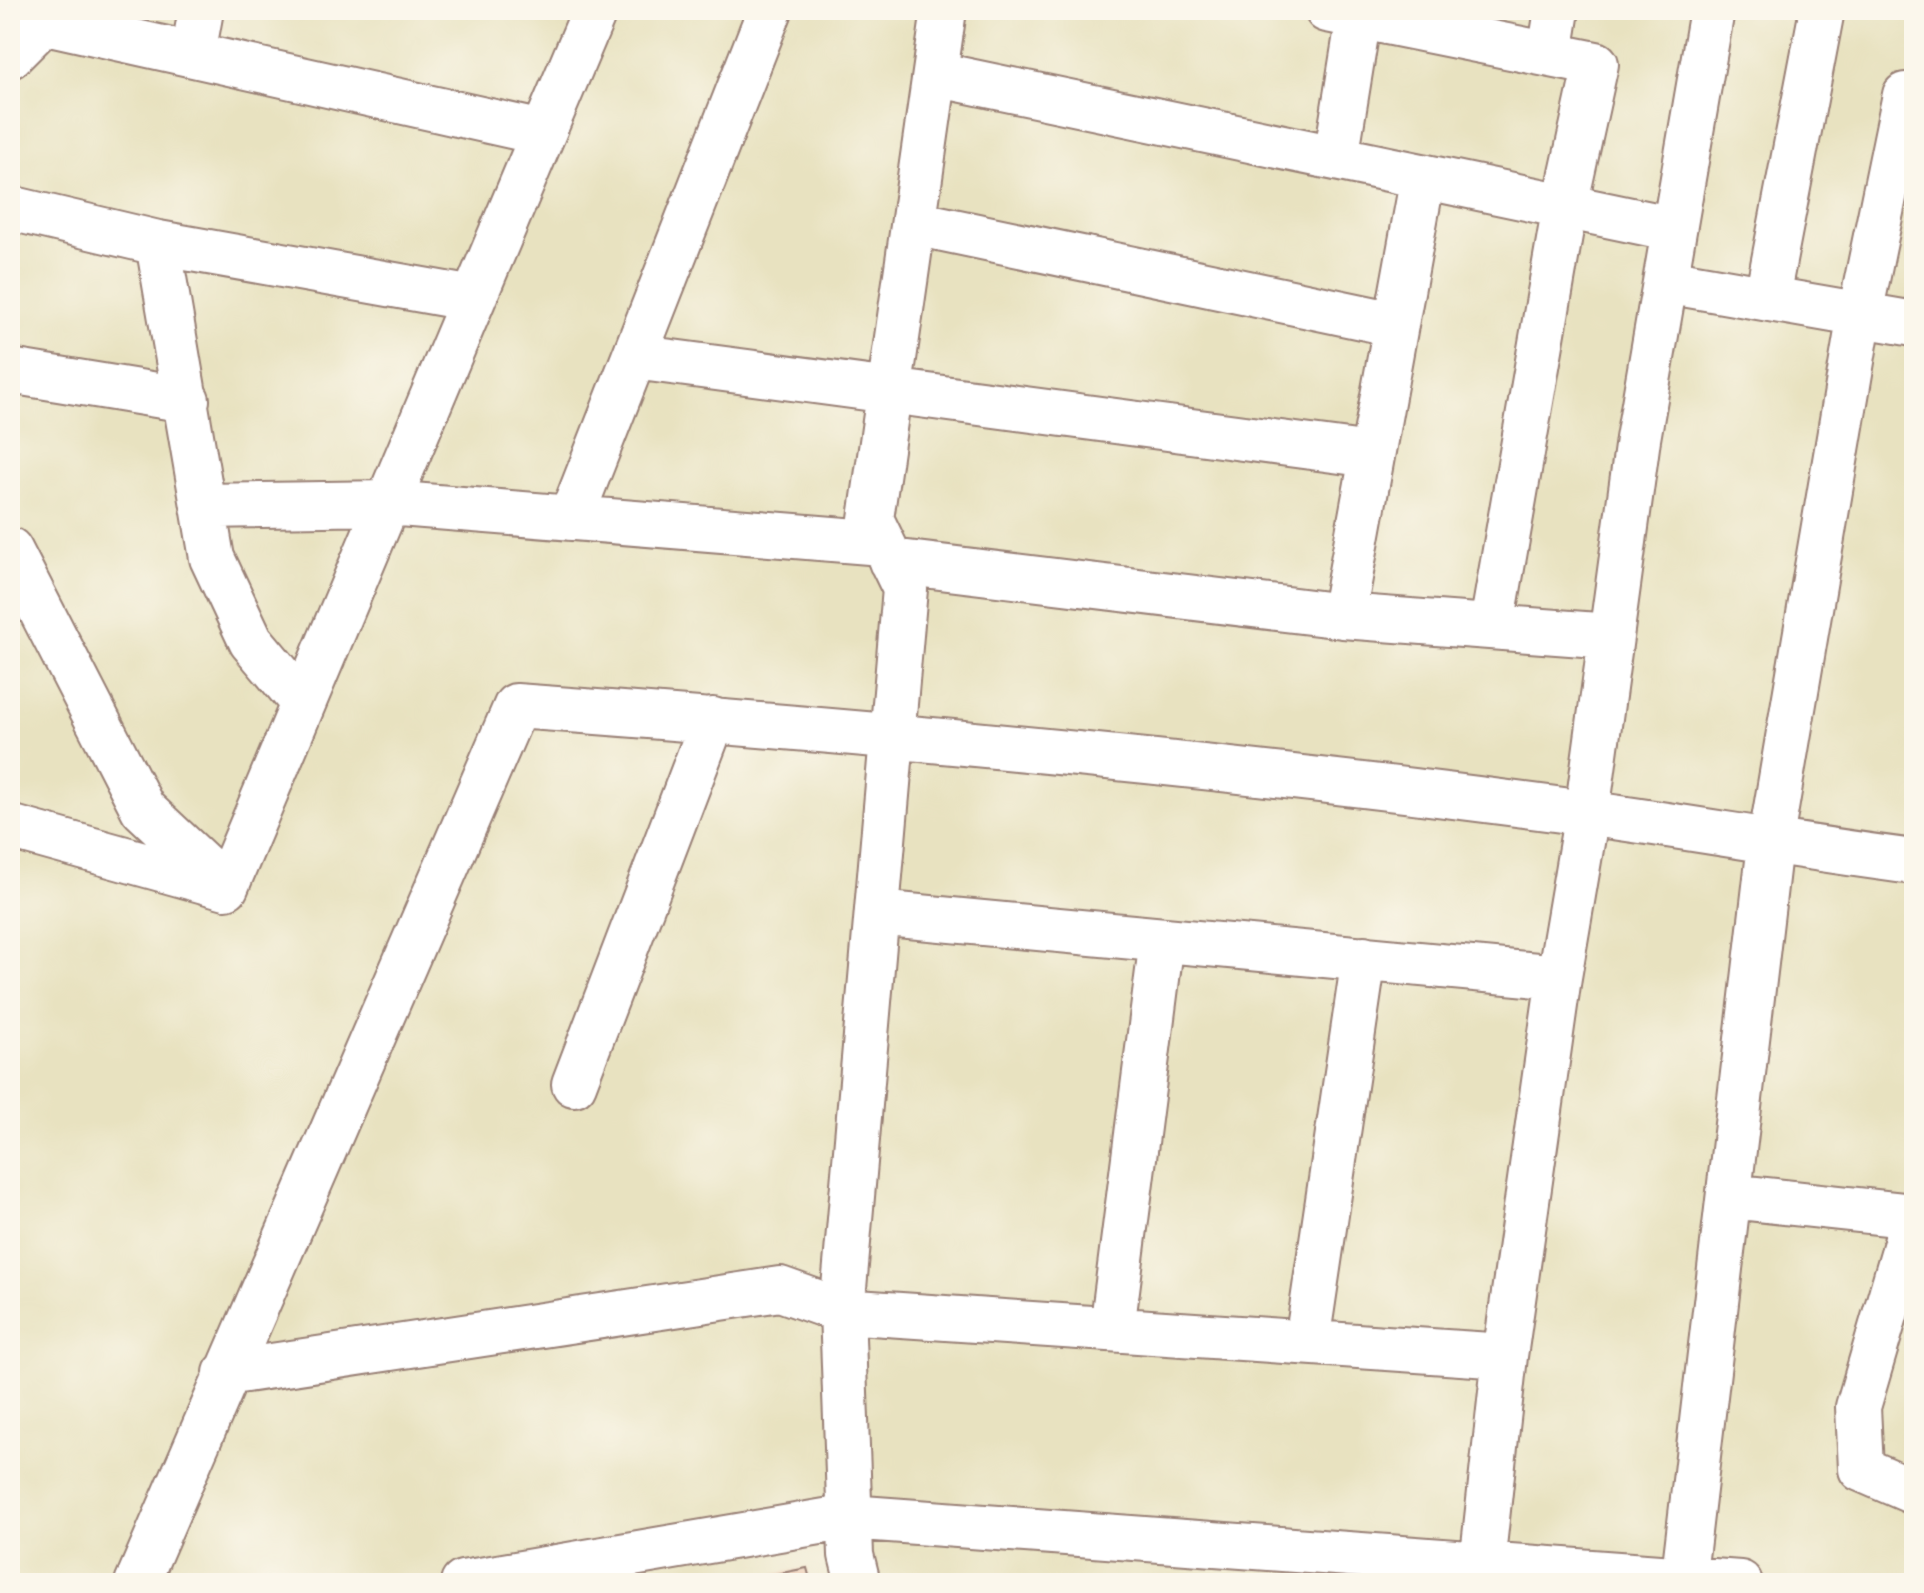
<svg xmlns="http://www.w3.org/2000/svg" width="1924" height="1593" font-family="Itim,sans-serif">
<style>
.building{fill:#e1ac89}
.lines{fill:none;stroke-linecap:round;stroke-linejoin:round}
.minor-casing{stroke:#998076;stroke-width:48}
.minor{stroke:#fff;stroke-width:44}
</style>
<rect width="100%" height="100%" fill="#fbf7ec"/>
<filter id="ink" filterUnits="userSpaceOnUse"><feTurbulence type="fractalNoise" baseFrequency=".0125" numOctaves="2"/><feDisplacementMap in="SourceGraphic" scale="16" xChannelSelector="R" yChannelSelector="G"/><feConvolveMatrix kernelMatrix="1 2 1 2 8 2 1 2 1" color-interpolation-filters="sRGB"/></filter>
<filter id="wash" filterUnits="userSpaceOnUse"><feTurbulence type="fractalNoise" baseFrequency=".006" numOctaves="4" result="noise"/><feDisplacementMap in="SourceGraphic" scale="32" xChannelSelector="R" yChannelSelector="G"/><feGaussianBlur stdDeviation="1.8" result="paint"/><feColorMatrix in="noise" values="0 0 0 0 0 0 0 0 0 0 0 0 0 0 0 0 0 1.4 0 .05"/><feComposite in="paint" operator="in"/></filter>
<g filter="url(#wash)">
<rect width="100%" height="100%" fill="#e8e2c0"/>
<g id="blocks">
<path class="building" d="M807,1568L811,1583H738L737,1582Z"/>
</g>
</g>
<g filter="url(#ink)">
<use href="#blocks" fill-opacity="0" stroke="#998076" stroke-width="2"/>
<g class="lines">
<g class="minor-casing">
<path id="minor" d="M1327,10L1596,64L1565,206L1492,625
M10,14L543,133
M193,54L201,10
M1550,54L1557,10
M10,56L45,21L46,10
M935,74L1674,229
M1336,158L1359,16
M10,208L158,243L473,299
M915,223L1395,324
M158,243L212,558L251,641L303,703
M1666,281L1914,324
M1767,297L1822,10
M634,357L1371,455
M10,371L187,400
M206,506L387,503L882,543
M571,518L770,10
M10,550L143,809L221,882
M891,561L1343,616L1423,176
M1343,616L1611,636
M10,827L226,887L595,10
M877,913L1559,977
M574,1084L713,720
M1729,1196L1914,1216
M1914,1216L1858,1407L1861,1469L1914,1492
M1112,1329L1162,940
M1307,1342L1364,958
M226,1373L780,1289L842,1311L1505,1356
M1482,1564L1505,1356L1559,977L1587,813L1638,439L1712,10
M137,1583L516,706C873,732 1230,765 1585,813C1695,828 1804,848 1914,862
M463,1583L849,1517L1740,1583
M858,1583L851,1555L842,1311L905,589L871,519L944,10
M1683,1583L1770,844L1860,314L1905,95L1914,97"/>
</g>
<use href="#minor" class="minor"/>
</g>
</g>
<rect width="1924" height="1593" fill="none" stroke="#fbf7ec" stroke-width="40"/>
</svg>
